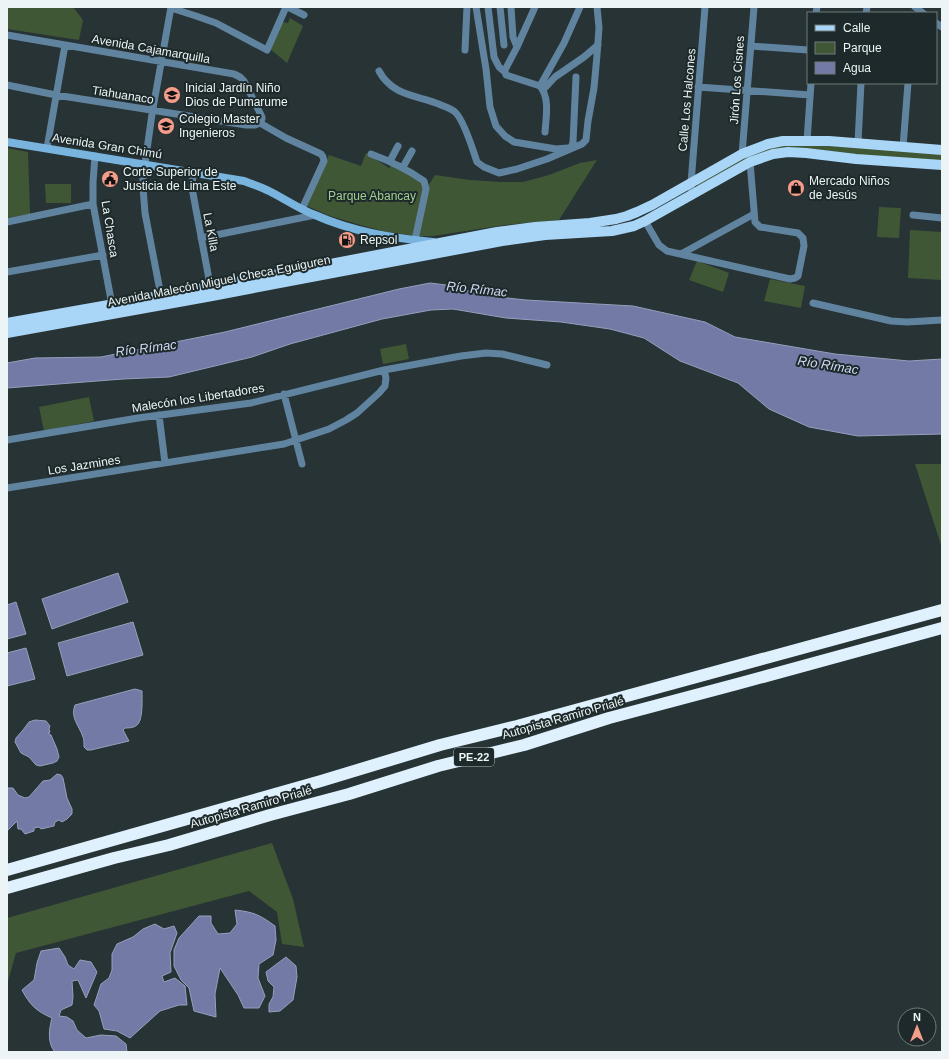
<svg xmlns="http://www.w3.org/2000/svg" width="949" height="1059" font-family="Helvetica,sans-serif">
<style>
.green{fill:#405736}
.water{fill:#727aa5;stroke:#979fbd}
.lines{fill:none;stroke-linecap:round;stroke-linejoin:round}
.street{stroke:#60849f;stroke-width:7}
.secondary{stroke:#79b4de;stroke-width:8}
.primary{stroke:#a9d5f6;stroke-width:10}
.highway{stroke:#e0f1fe;stroke-width:12}
.labels{text-anchor:middle;dominant-baseline:central;stroke-width:4;stroke-linejoin:round;paint-order:stroke}
.shield{fill:#1d292a;stroke:#aeb7b8;stroke-width:1}
.shield-label{font-size:11px;font-weight:bold;fill:#ecf4f5}
.street-label{font-size:12px;fill:#ecf4f5;stroke:#1d292a}
.poi-label{font-size:12px;fill:#ecf4f5;stroke:#1d292a;text-anchor:start}
.park-label{font-size:12px;fill:#a2ce8f;stroke:#1d292a}
.water-label{font-size:13px;font-style:italic;fill:#d0d7f2;stroke:#1d292a}
</style>
<rect width="100%" height="100%" fill="#273334"/>
<path class="green" d="M7,7H73L83,20L79,40L7,29Z
M290,18L303,26L287,63L269,48L281,22L288,23Z
M788,143L942,153V162L786,150L699,188L696,183L750,153Z
M7,148L28,152L30,212V214L7,218Z
M366,153L389,168L392,165L428,186L435,175L470,180L501,182H523L549,175L580,163L597,160L559,220L505,225L433,236H417L387,232L364,226L330,216L307,206L329,155L361,166Z
M45,184H71V203H46Z
M879,207L901,208L899,238L877,237Z
M910,230L942,232V280L908,278Z
M697,261L729,273L723,292L689,280Z
M770,279L805,286L801,308L764,301Z
M406,344L409,359L383,364L380,349Z
M89,397L94,421L44,431L39,407Z
M915,464H942V548Z
M272,843L293,899L304,947L282,944L277,912L249,891L16,953L7,985V918Z"/>
<path class="water" d="M430,283L446,285L488,296L526,300L633,306L705,322L735,337L835,354L909,361L942,359V434L858,436L809,427L769,409L738,383L680,361L644,338L610,329L561,322L506,318L453,309L431,310L382,319L290,344L252,357L169,377L123,379L7,388V363L35,358L101,357L225,332L399,289Z
M118,573L128,602L52,629L42,599Z
M16,602L26,634L7,639V605Z
M133,622L143,655L67,676L58,643Z
M26,648L35,679L7,686V653Z
M135,689L142,691C142,699 143,718 138,724C135,728 129,728 125,728L123,730L129,741L91,750H87L84,747C84,743 84,739 83,737C79,725 70,718 75,705Z
M35,720L46,721L50,726L49,729L50,732L48,733L51,735L57,749L59,757L57,761L53,763L40,766L36,765L29,757L21,753L15,742L16,738L23,730L29,722Z
M57,774L61,775L63,778L67,798L72,809V814L67,819L62,822L59,820L55,822L54,826L41,829L39,827L34,828V831L25,834L21,829H18L17,821L7,831V788H13L18,795L25,798L29,797L43,781L50,780Z
M235,910C254,912 260,915 275,926L276,940L273,955L259,964L258,978L265,996L259,1008H244L238,995L220,968L215,994L216,1017L194,1011L189,988L181,980L174,966V950L179,938L199,916H211V923L218,934L230,933L237,924Z
M155,924L164,929L174,926L177,933L170,953L171,972L162,976L164,982L175,978L185,986L187,1005H179L160,1011L130,1038L117,1031L104,1029L99,1011L94,1005L101,984L109,978L112,970V954L117,944L133,937L143,929Z
M59,948L65,957L68,965L74,969L80,960L91,962L97,972L86,998L78,980L72,981L73,997L72,1005L61,1010L59,1016L67,1017L73,1021L77,1030L86,1038L101,1035L116,1036L126,1044L127,1052H55C47,1043 49,1029 52,1018C36,1011 30,1005 22,990L34,980L37,963L41,951Z
M286,957L296,966L297,977L293,1000L280,1011L269,1012V1004L273,997L274,987L268,981L266,972Z"/>
<g class="lines">
<path class="street" d="M288,7L304,15
M476,7L486,69L490,107L496,126L505,136L514,142L556,149L568,148
M488,7L494,57L499,67L505,72
M500,7L504,45
M511,7L513,37L517,47
M535,7L517,47L505,70V72L506,75L540,86C550,98 546,117 545,132
M915,7L923,13
M171,8L196,16L216,23L267,50L286,7
M816,13L817,7
M866,13L867,7
M936,23L942,27
M7,35L234,74L240,77L244,81L262,117V119L260,123
M751,46L808,50
M465,50L467,7
M379,71C393,97 418,95 441,105C446,107 452,109 455,112C464,120 473,150 477,162L484,167L499,173L517,169L547,159L582,144L586,140L588,121L594,88L597,55L599,28L597,7
M7,85L56,95L246,125H255L260,123L286,138L321,154L323,157L324,161L302,209
M540,86L564,43L580,7
M698,87L810,95
M543,90L555,77L584,57L598,45
M807,141L811,83
M858,143L861,83
M903,147L908,83
M47,148L65,45
M571,148L573,142L576,77
M371,154C390,161 407,169 424,181L426,189L415,240
M742,154L754,7
M95,156L93,182V204L112,305
M390,161L398,146
M403,167L412,151
M193,173L192,188L211,290
M692,195L691,183L705,7
M913,215L942,218
M645,221L659,245L667,251L790,279L795,278L798,276L804,246L803,238L798,233L760,227L755,222L750,162
M7,222L93,204
M201,238L315,215
M681,254L754,214
M7,272L103,255
M161,296L145,213L143,188V178L152,114L171,7
M813,303L891,321L907,322L942,320
M284,394L302,464
M159,415L165,463
M7,440L138,418L251,403L384,370L461,356L486,353L502,354L547,365
M7,488L284,444L329,429L346,420L357,413L379,393L385,386L386,378L384,370"/>
<path class="secondary" d="M7,142L244,181C252,184 261,187 269,191C285,199 299,209 315,215C353,232 393,238 433,242"/>
<path class="primary" d="M7,323L210,287L497,232L535,227L590,223L616,219L627,216L637,212L652,205L742,154L768,144L783,141H829L942,150
M7,333L212,296L502,241L545,235L612,231L634,226L645,221L750,162L773,154L788,152L806,153L856,159L942,165"/>
<path class="highway" d="M7,870L321,781L440,745L517,726L942,610
M7,888L114,858L169,845L270,815L349,794L438,766L524,745L609,718L737,684L942,628"/>
</g>
<defs>
<g id="school-disc" transform="scale(0.9)"><circle r="9.5" fill="#f49d8b" stroke="#1d292a"/><path d="M0-5L7-2L0 1L-7-2ZM-4 1L0 2.5L4 1V4Q0 6-4 4Z" fill="#111"/></g>
<g id="civic-disc" transform="scale(0.9)"><circle r="9.5" fill="#f49d8b" stroke="#1d292a"/><path d="M-.6-6.5H3V-4.5H.6V-3L4-1V1h2V6H-6V1h2V-1L-.6-3ZM-1.2 2.5V6h2.4V2.5Z" fill="#111"/></g>
<g id="shop-disc" transform="scale(0.9)"><circle r="9.5" fill="#f49d8b" stroke="#1d292a"/><path d="M-5-2.5h2.3a2.7 3.5 0 0 1 5.4 0H5L5.5 6h-11ZM-1.5-2.5h3a1.5 2.3 0 0 0-3 0Z" fill="#111"/></g>
<g id="fuel-disc" transform="scale(0.9)"><circle r="9.5" fill="#f49d8b" stroke="#1d292a"/><path d="M-5.5-6h7V0h2V4h1.3V-2.5L3-4.5l.8-.8L6-3V5H2.5V1h-1V6h-7ZM-4.2-4.7v3.2H.2V-4.7Z" fill="#111"/></g>
</defs>
<g fill-rule="evenodd">
<use href="#school-disc" x="172" y="95"/>
<use href="#school-disc" x="166" y="126"/>
<use href="#civic-disc" x="110" y="179"/>
<use href="#shop-disc" x="796" y="188"/>
<use href="#fuel-disc" x="347" y="240"/>
</g>
<g class="labels">
<rect class="shield" x="454" y="748" width="40" height="18" rx="3"/>
<g class="shield-label">
<text x="474" y="757">PE-22</text>
</g>
<g class="street-label">
<text transform="translate(151 49) rotate(10)">Avenida Cajamarquilla</text>
<text transform="translate(737 80) rotate(-86)">Jirón Los Cisnes</text>
<text transform="translate(123 95) rotate(9)">Tiahuanaco</text>
<text transform="translate(687 100) rotate(-85)">Calle Los Halcones</text>
<text transform="translate(107 146) rotate(9)">Avenida Gran Chimú</text>
<text transform="translate(110 229) rotate(81)">La Chasca</text>
<text transform="translate(211 232) rotate(79)">La Killa</text>
<text transform="translate(219 281) rotate(-11)">Avenida Malecón Miguel Checa Eguiguren</text>
<text transform="translate(198 398) rotate(-9)">Malecón los Libertadores</text>
<text transform="translate(84 465) rotate(-9)">Los Jazmines</text>
<text transform="translate(563 718) rotate(-16)">Autopista Ramiro Prialé</text>
<text transform="translate(251 807) rotate(-16)">Autopista Ramiro Prialé</text>
</g>
<g class="poi-label">
<text x="185" y="88">Inicial Jardín Niño<tspan x="185" dy="14">Dios de Pumarume</tspan></text>
<text x="179" y="119">Colegio Master<tspan x="179" dy="14">Ingenieros</tspan></text>
<text x="123" y="172">Corte Superior de<tspan x="123" dy="14">Justicia de Lima Este</tspan></text>
<text x="809" y="181">Mercado Niños<tspan x="809" dy="14">de Jesús</tspan></text>
<text x="360" y="240">Repsol</text>
</g>
<g class="park-label">
<text x="372" y="196">Parque Abancay</text>
</g>
<g class="water-label">
<text transform="translate(477 289) rotate(6)">Río Rímac</text>
<text transform="translate(146 348) rotate(-7)">Río Rímac</text>
<text transform="translate(828 365) rotate(9)">Río Rímac</text>
</g>
</g>
<rect width="949" height="1059" fill="none" stroke="#ecf4f5" stroke-width="16"/>
<rect x="807" y="12" width="130" height="72" fill="#1d292a" stroke="#707a7b"/>
<rect x="815" y="25" width="20" height="6" fill="#a9d5f6" stroke="#707a7b"/>
<text x="843" y="32" font-size="12" fill="#ecf4f5">Calle</text>
<rect x="815" y="42" width="20" height="12" fill="#405736" stroke="#707a7b"/>
<text x="843" y="52" font-size="12" fill="#ecf4f5">Parque</text>
<rect x="815" y="62" width="20" height="12" fill="#727aa5" stroke="#707a7b"/>
<text x="843" y="72" font-size="12" fill="#ecf4f5">Agua</text>
<g transform="translate(917 1027)"><circle r="19" fill="#1d292a" stroke="#707a7b"/>
<path d="M0-3L7 15L0 10L-7 15Z" fill="#f49d8b"/>
<text y="-6" font-size="11" font-weight="bold" text-anchor="middle" fill="#ecf4f5">N</text>
</g>
</svg>
